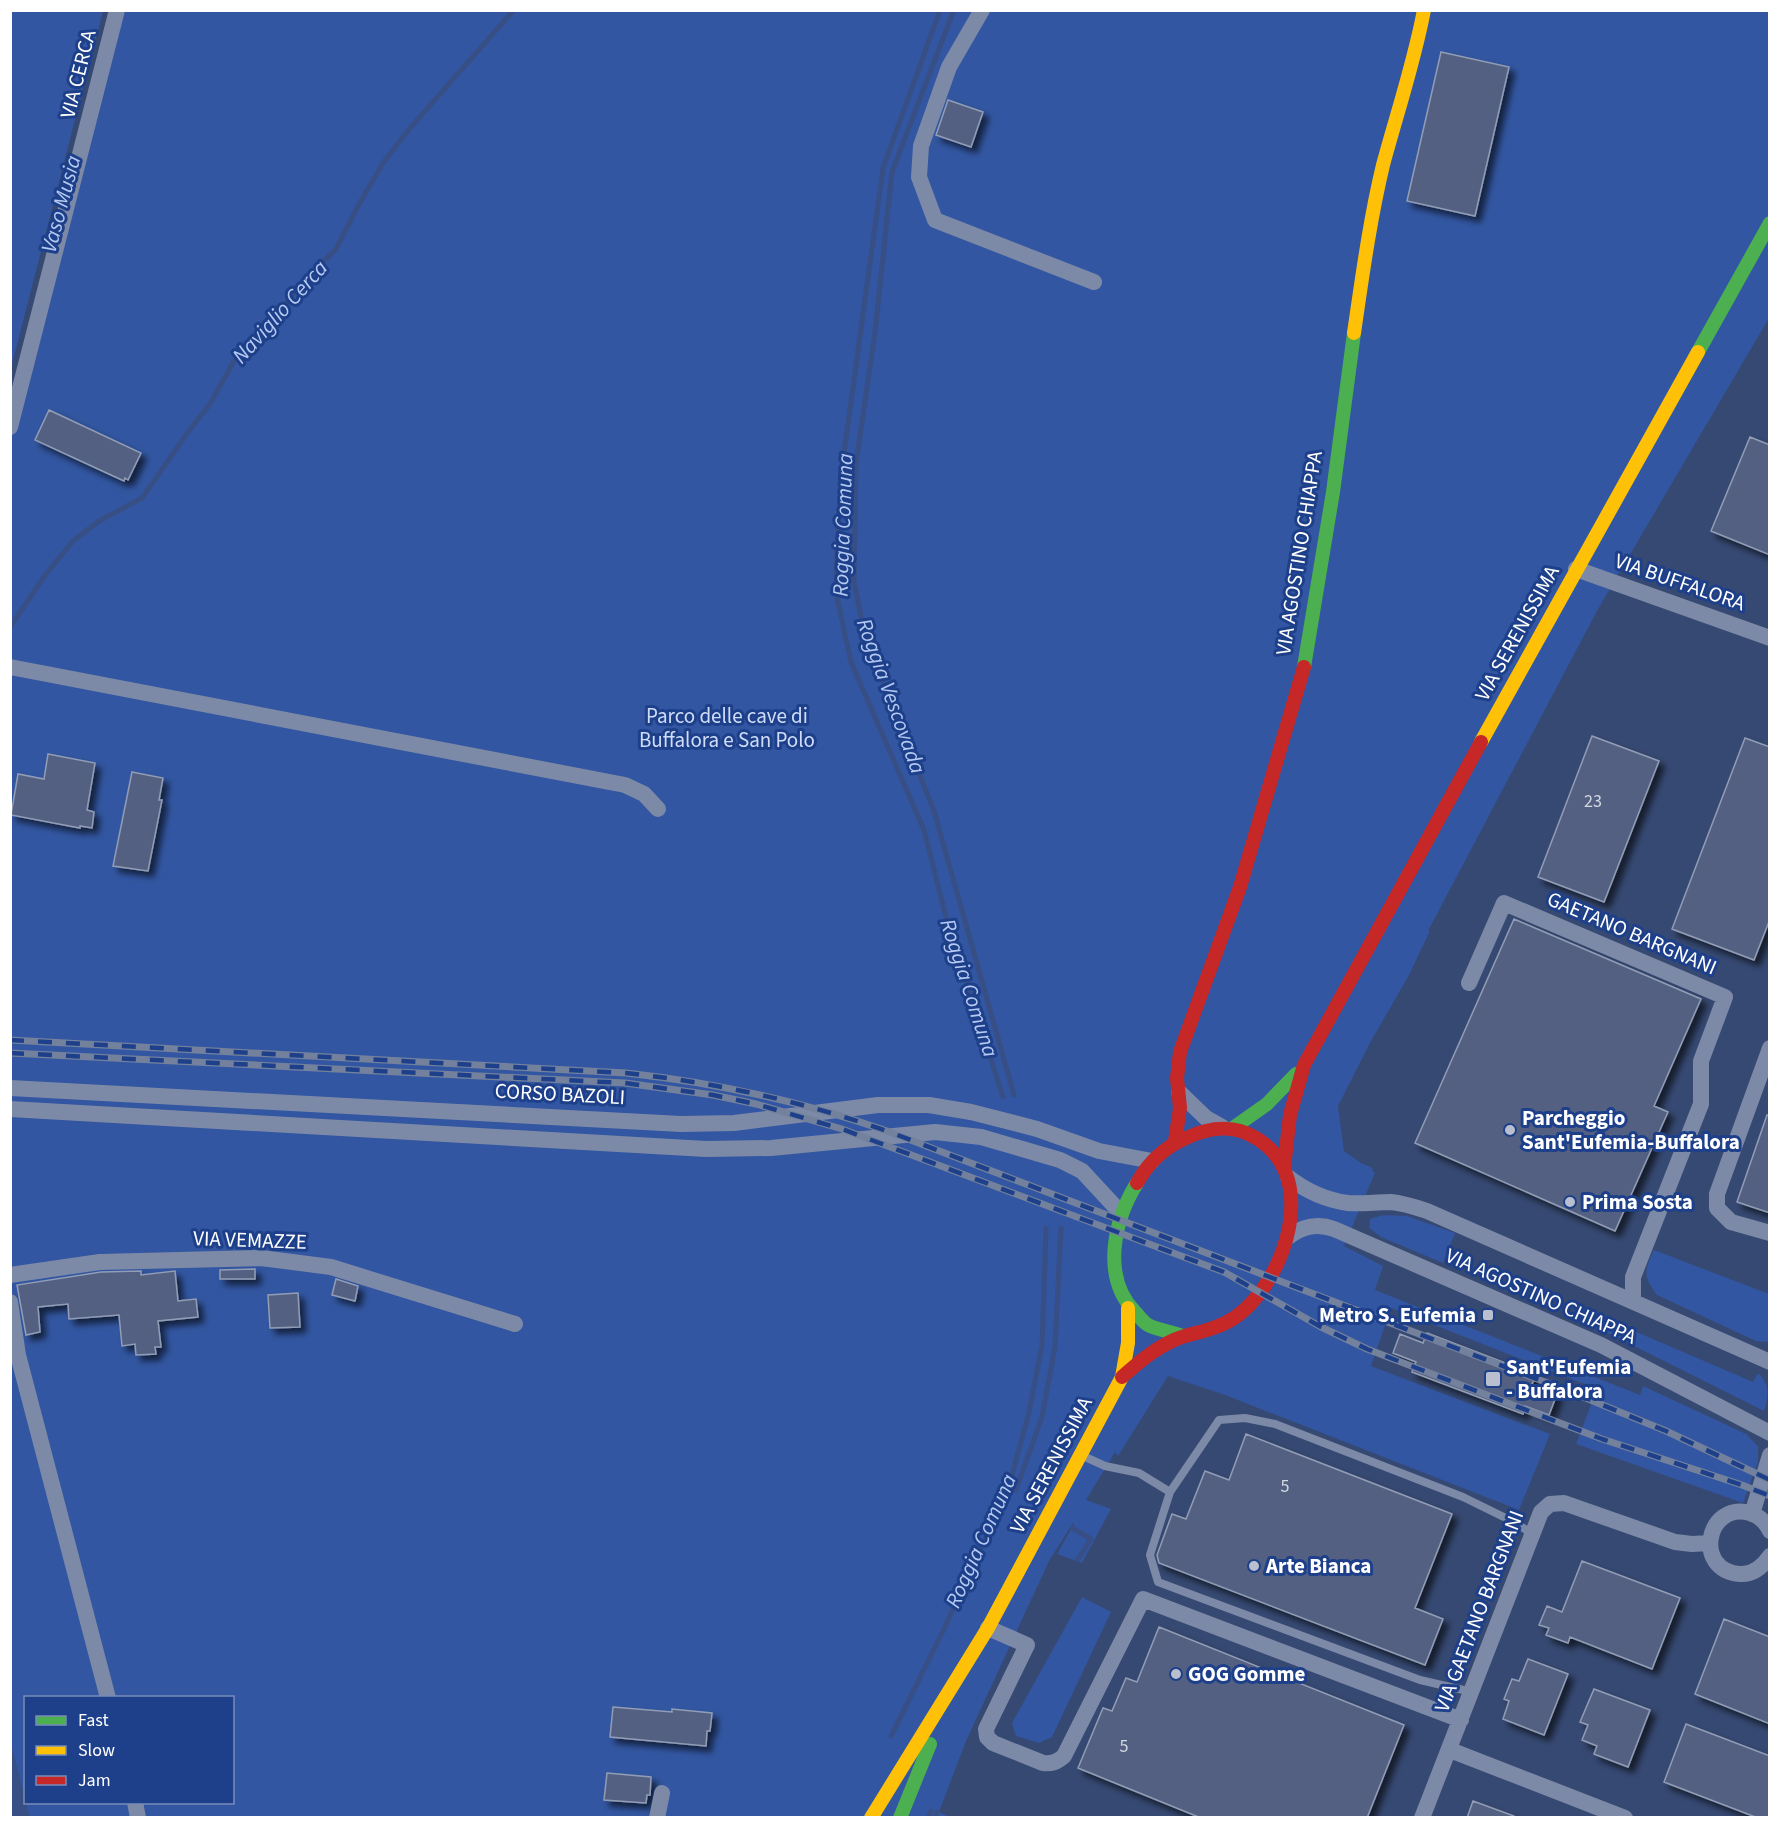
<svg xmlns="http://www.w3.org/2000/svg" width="1780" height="1828" font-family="'Source Sans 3',sans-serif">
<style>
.green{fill:#3256a1;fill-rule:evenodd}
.water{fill:#374f85}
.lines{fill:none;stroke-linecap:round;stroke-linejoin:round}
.stream{stroke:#374f85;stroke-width:5}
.building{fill:#526182;stroke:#929db5;stroke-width:1.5;filter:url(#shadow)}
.lane{stroke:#7d8aa7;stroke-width:8}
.street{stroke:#7d8aa7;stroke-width:16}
.fast{stroke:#4caf50;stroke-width:14}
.slow{stroke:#ffc107;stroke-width:14}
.jam{stroke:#c62828;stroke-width:14}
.rail-casing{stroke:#73819d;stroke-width:7}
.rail{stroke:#1e408a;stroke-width:4.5;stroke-dasharray:14;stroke-linecap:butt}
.poi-dot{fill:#b9bfce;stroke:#1e408a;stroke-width:2}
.labels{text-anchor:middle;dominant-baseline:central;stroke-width:6;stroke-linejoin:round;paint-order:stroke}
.number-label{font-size:18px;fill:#d4d8e0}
.street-label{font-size:21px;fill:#fff;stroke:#1e408a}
.park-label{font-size:21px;fill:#cfddf9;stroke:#1e408a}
.poi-label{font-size:21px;font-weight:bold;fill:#fff;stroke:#1e408a;text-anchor:start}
.water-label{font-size:22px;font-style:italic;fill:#b5caf3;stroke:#1e408a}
</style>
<defs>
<filter id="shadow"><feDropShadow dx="5.5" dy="5.5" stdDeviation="3" flood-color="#0009"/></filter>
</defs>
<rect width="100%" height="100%" fill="#364972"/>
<path class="green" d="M11,10L103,11L11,368L10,11Z
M124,11H1769V318L1598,609L1428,931H1430L1408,977L1371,1041L1338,1106L1344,1151L1361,1163L1373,1168L1372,1170L1375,1173L1344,1246L1383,1266L1375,1290L1640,1395L1643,1386L1746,1434L1758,1446V1462L1743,1503L1576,1444L1597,1389L1391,1308L1371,1366L1550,1434L1519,1510L1225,1395L1168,1376L1118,1456L1115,1452L1086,1500L1111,1509L1082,1563L1057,1554L1074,1524L1073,1523L1049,1561L966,1741L939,1812L950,1817H11V418ZM26,1698H232V1802H26Z
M1383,1215L1407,1216L1455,1233L1443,1263L1381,1237L1369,1228L1370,1219Z
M1654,1250L1769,1294V1342L1756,1341L1657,1295C1643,1276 1644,1271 1654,1250Z
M1576,1306L1753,1382L1758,1373C1770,1385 1769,1395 1764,1411L1572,1315Z
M1082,1597L1111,1612L1052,1737L1039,1743L1016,1736L1012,1723Z"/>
<path class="water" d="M11,1744L30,1817H11Z"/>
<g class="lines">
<path class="stream" d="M940,10L883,168L844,453L837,541L836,593L851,662L924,830L947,921L1003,1097
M954,10L892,172L875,333L856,463L854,582L865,636L934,811L1014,1095
M10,627L46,574L73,541L99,521L142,498L188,432L210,404L234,361L315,270L336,249L358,206L383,163L410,128L514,10
M1016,1490L1042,1417L1055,1347L1061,1228
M1072,1528L1091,1539L1078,1559
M891,1736L943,1631L1008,1490L1029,1412L1042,1345L1046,1228
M928,1818L931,1811
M935,1818L937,1812"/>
</g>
<path class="building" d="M1441,52L1509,67L1475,216L1407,201Z
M948,100L983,112L971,147L936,135Z
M49,410L141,453L128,480L125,478L124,481L111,475L35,440Z
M1750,437L1770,445V555L1711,531Z
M1592,736L1659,761L1604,902L1538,877Z
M1745,738L1770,747V919L1754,960L1672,929Z
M48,754L95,763L87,810L94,812L92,828L80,826V828L11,815L18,774L44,779Z
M132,772L163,778L159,800H162L148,871L113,866Z
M1514,919L1701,999L1654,1106L1668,1112L1615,1231L1415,1143Z
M1767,1115L1770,1116V1213L1737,1202Z
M255,1269V1279H220V1270Z
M141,1271V1275L175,1271L178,1301L196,1299L198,1317L158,1321L161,1347H155L156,1354L136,1355L135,1344L122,1346L119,1315L69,1319L68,1304L38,1307L40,1332L26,1335L17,1285L101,1272Z
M336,1279L358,1286L355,1301L332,1295Z
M298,1293L300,1327L270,1328L268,1295Z
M1427,1333L1537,1375L1532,1384L1557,1394L1549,1415L1525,1406L1523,1414L1412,1372L1416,1362L1393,1353L1400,1334L1423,1343Z
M1246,1434L1452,1514L1415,1608L1443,1619L1425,1665L1159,1563L1157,1555L1172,1514L1186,1519L1205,1471L1229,1480Z
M1582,1561L1680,1598L1652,1669L1570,1637L1568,1643L1546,1635L1549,1628L1539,1625L1547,1606L1562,1612Z
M1724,1619L1770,1637V1724L1695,1694Z
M1159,1627L1404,1725L1367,1818H1201L1078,1768L1103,1708L1112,1711L1126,1678L1137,1682Z
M1528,1659L1568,1674L1544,1735L1503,1719L1509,1701L1504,1699L1512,1679L1519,1681Z
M1594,1689L1650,1710L1628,1767L1594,1754L1597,1746L1582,1740L1588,1725L1580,1722Z
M613,1707L672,1712V1709L712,1713L710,1731H707L706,1746L610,1737Z
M1686,1724L1770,1756V1818H1758L1664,1782Z
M607,1773L651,1777L650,1795H647L646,1803L604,1800Z
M1473,1801L1514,1816V1818H1467Z"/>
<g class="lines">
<path class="lane" d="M1083,1456L1105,1466L1139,1473L1170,1492L1219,1420L1245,1418L1275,1424L1463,1497L1516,1523L1532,1534
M1170,1492L1150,1555L1158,1582L1420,1680L1472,1692"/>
<path class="street" d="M982,10L949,67L921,146L919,177L935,220L1094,282
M10,427L117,10
M1576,569L1770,638
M10,667L625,785L644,794L658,809
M1469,983L1504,903L1725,997L1701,1061V1104L1633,1277V1301
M1770,1048L1717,1194V1208L1731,1222L1770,1233
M10,1088L681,1124L734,1123L878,1105H929L971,1112L1037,1129L1099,1151L1152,1161
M1179,1092L1206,1118L1222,1127
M10,1109L706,1149L771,1148L935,1132L981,1137L1060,1160L1082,1171L1120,1212
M1288,1177C1306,1191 1325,1200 1348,1203C1362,1204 1376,1202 1391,1202C1403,1203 1415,1207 1427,1211L1770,1362
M1288,1237C1303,1226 1317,1223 1334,1229L1601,1345L1770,1433
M10,1275L100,1262L261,1258L331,1267L515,1324
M10,1302L18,1355L108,1698
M1752,1514L1770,1455
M1770,1531C1766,1522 1759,1516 1750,1513C1706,1501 1693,1571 1740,1574C1753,1575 1763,1566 1770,1556
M988,1628L1027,1645L986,1729L987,1737L993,1743L1043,1763C1052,1764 1057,1762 1064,1756L1143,1599L1461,1720
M1450,1750L1625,1818
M135,1802L138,1818
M657,1818L662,1793
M1422,1818L1541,1512L1550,1504L1564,1503L1675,1542L1692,1544L1709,1543"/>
<path class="fast" d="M1698,352L1770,223
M1304,667L1333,492L1354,333
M1233,1128L1267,1104L1296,1074
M1137,1183C1114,1220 1101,1277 1135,1312C1139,1316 1143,1322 1148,1325C1158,1330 1172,1332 1183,1336
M900,1818L930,1744"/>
<path class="slow" d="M1354,333C1362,278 1370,219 1383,165C1397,113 1414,63 1424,10
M1481,742L1698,352
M871,1818L988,1628L1122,1377L1128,1343V1308"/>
<path class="jam" d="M1175,1141L1180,1108L1177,1078L1180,1052L1240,887L1304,667
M1284,1167L1290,1115L1304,1065L1481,742
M1122,1377C1138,1363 1154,1349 1174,1340C1187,1334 1200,1333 1213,1328C1229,1323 1244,1312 1254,1300C1291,1258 1314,1173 1256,1138C1233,1124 1210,1127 1186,1138C1165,1147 1148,1163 1137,1183"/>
<g class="rail-casing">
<path id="rail" d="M10,1040L626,1073C718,1083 801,1101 887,1131L1571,1392L1666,1431L1770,1480
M10,1053L625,1083L713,1095L756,1104L842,1129L1224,1272L1321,1327L1367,1349L1602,1439L1742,1485L1770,1496"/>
</g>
<use href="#rail" class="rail"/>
</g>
<g class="poi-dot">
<circle cx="1510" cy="1130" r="6"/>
<circle cx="1570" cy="1202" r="6"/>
<rect x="1482" y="1309" width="12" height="12" rx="3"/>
<rect x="1485" y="1371" width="16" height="16" rx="3"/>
<circle cx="1254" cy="1566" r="6"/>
<circle cx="1176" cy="1674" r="6"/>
</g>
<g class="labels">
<g class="number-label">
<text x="1593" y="801">23</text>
<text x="1285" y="1486">5</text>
<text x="1124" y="1746">5</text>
</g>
<g class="street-label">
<text transform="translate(78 74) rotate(-76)">VIA CERCA</text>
<text transform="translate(1299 553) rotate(-81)">VIA AGOSTINO CHIAPPA</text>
<text transform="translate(1680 582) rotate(19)">VIA BUFFALORA</text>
<text transform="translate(1517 633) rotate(-61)">VIA SERENISSIMA</text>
<text transform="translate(1632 933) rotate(23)">GAETANO BARGNANI</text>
<text transform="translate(560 1094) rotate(3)">CORSO BAZOLI</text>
<text transform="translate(250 1240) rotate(2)">VIA VEMAZZE</text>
<text transform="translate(1541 1296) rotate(24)">VIA AGOSTINO CHIAPPA</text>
<text transform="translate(1051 1465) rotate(-62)">VIA SERENISSIMA</text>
<text transform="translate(1479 1611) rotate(-69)">VIA GAETANO BARGNANI</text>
</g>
<g class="park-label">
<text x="727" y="716">Parco delle cave di<tspan x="727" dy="24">Buffalora e San Polo</tspan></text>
</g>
<g class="poi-label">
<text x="1522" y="1118">Parcheggio<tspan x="1522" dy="24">Sant'Eufemia-Buffalora</tspan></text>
<text x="1582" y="1202">Prima Sosta</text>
<text x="1476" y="1315" text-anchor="end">Metro S. Eufemia</text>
<text x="1506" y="1367">Sant'Eufemia<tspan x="1506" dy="24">- Buffalora</tspan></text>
<text x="1266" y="1566">Arte Bianca</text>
<text x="1188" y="1674">GOG Gomme</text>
</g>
<g class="water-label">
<text transform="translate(61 204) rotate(-75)">Vaso Musia</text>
<text transform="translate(280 312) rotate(-48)">Naviglio Cerca</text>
<text transform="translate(843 525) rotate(-88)">Roggia Comuna</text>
<text transform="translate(891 696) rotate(70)">Roggia Vescovada</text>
<text transform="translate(969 988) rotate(72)">Roggia Comuna</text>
<text transform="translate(981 1541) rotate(-66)">Roggia Comuna</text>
</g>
</g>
<rect width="1780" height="1828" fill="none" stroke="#ffffff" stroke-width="24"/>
<rect x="24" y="1696" width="210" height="108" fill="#1e408a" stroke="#788cb9" stroke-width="1.5"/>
<rect x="36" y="1716" width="30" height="9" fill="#4caf50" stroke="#788cb9" stroke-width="1.5"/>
<text x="78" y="1726" font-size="18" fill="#ffffff">Fast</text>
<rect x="36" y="1746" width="30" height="9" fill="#ffc107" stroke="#788cb9" stroke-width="1.5"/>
<text x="78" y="1756" font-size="18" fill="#ffffff">Slow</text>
<rect x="36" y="1776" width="30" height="9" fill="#c62828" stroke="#788cb9" stroke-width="1.5"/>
<text x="78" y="1786" font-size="18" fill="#ffffff">Jam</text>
</svg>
